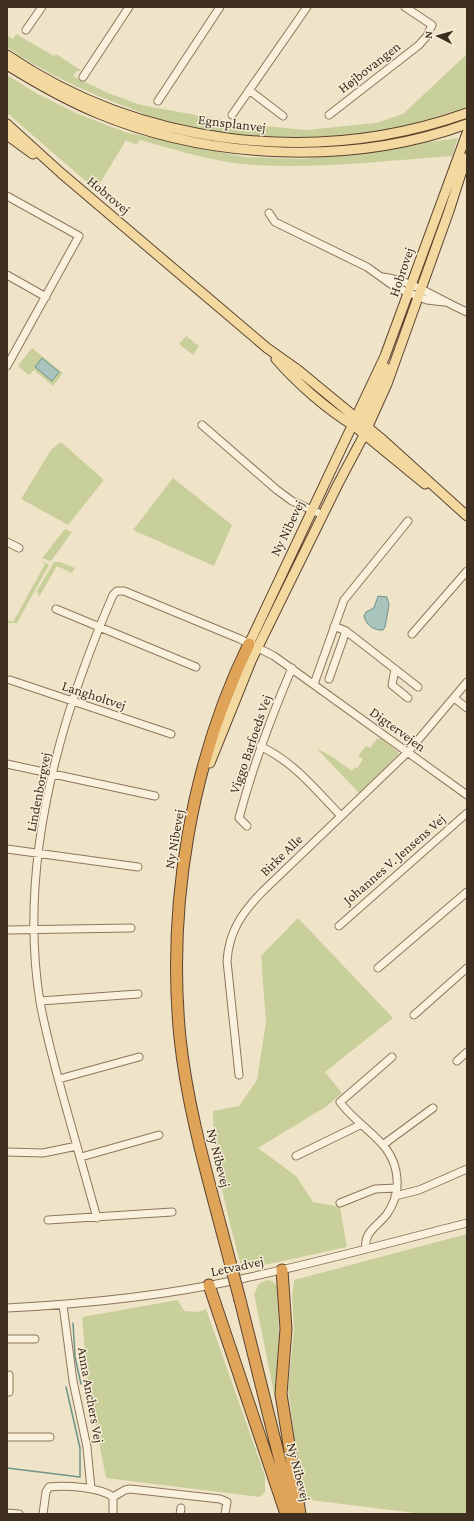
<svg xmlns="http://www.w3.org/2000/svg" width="474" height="1521" font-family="'Crimson Pro',serif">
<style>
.green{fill:#c9cf9b}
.water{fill:#a9c4bc;stroke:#6f938a}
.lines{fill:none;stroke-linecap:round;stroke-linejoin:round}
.stream{stroke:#6f938a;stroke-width:1.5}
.minor-casing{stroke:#8d765c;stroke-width:9}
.major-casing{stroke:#5b4430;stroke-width:11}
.highway-casing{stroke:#5b4430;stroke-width:13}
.minor{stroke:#faf1dc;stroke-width:7}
.major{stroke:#f3d9a0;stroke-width:9}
.highway{stroke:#e0a458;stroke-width:11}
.highway-bridge-casing{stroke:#5b4430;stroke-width:13;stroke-linecap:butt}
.highway-bridge{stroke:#e0a458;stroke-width:11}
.labels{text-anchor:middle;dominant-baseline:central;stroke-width:3;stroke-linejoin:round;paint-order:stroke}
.street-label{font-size:14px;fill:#3d2e20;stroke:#f7eed8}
</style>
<rect width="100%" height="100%" fill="#f0e4c8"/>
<path class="green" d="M16,34L54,56L56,54L82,71H77L73,76L108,93L141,105L245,124L306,130L376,123L403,114L467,54V107C437,116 405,128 373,132C305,142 230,139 163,121C151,118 140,112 129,108C86,92 44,73 7,47V35L13,39Z
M7,75L36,93L76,113L125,132L244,157L303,159L361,152L458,138L452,156C382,161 311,170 241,164C207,160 173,149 140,140L136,145L126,140L96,190L7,113Z
M186,336L199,346L193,355L179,344Z
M32,348L63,373L53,386L34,370L29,375L18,366Z
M61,442L104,480L68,525L21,499L51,450Z
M173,478L232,525L214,566L133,530Z
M65,529L72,532L52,560L49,561L42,558Z
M40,560L49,565L17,623H7V620L13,622L45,564Z
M54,562H60L75,568L72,573L57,566L39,597L37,591Z
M380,738L398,752V755L359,793L316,748L331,756L352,771L355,767L357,768L363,759L358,756L366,746L370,748L377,739Z
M298,918L393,1018L325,1072L342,1093L327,1106L258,1148L296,1176L313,1202L340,1207L347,1247L242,1270C229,1218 213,1166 213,1111L239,1106L257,1080L266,1022L261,956Z
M467,1234V1514H423L302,1499L288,1389L294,1329L292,1295L294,1280Z
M266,1280L272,1281L277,1286L279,1335L277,1392L275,1398L254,1294L259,1284Z
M178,1300L184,1311L197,1312L206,1309L265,1476V1492L260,1497L106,1478L88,1386L82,1317Z"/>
<path class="water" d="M42,358L59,372L52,381L35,367Z
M378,596L387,597L389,605L385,627L383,630C374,631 366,625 364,616L366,612L374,608Z"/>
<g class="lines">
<path class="stream" d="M73,1323L75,1357L81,1384
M7,1468L80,1477V1448L66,1387"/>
<g class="minor-casing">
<path id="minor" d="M26,30L42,7
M83,77L129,7
M249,90L283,116
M158,101L220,7
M232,115L307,7
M329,115L419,45L427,36L432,25L405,7
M7,196L79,236L7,366
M269,213L275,222L367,267L395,287L427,300L444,302
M7,275L46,297
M383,277C414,281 439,300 467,312
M202,425L277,490L292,501L323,515
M7,542L19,548
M56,609L196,667
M334,626L346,631L418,687
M412,634L467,571
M395,669L392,685L408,698
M329,679L346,631
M10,680L171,734
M314,684L344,600L408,521
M454,698L467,708
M260,746C294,762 315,789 341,816
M7,764L155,796
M247,826L239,818C253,766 271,717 292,668
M7,849L138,867
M339,926L467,813
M7,930L131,928
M378,968L467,892
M40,1001L138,994
M414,1015L467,968
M457,1061L467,1052
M239,1075L227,961C229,931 242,913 262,892L408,752L467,682
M59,1079L139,1057
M384,1144L433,1108
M7,1152L43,1153L77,1146
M296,1156L360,1125
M81,1157L159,1135
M395,1196L419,1190L467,1169
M340,1203L375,1189L397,1188
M97,1218C86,1178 75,1139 64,1100C55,1067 46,1035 40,1002C18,866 59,719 113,595L117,591H124L240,639L274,656L467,795
M48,1220L172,1212
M366,1249C363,1232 378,1226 387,1214C394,1204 398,1191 397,1179C395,1141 360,1130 340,1102L392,1057
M63,1305L73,1381L87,1447L91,1489
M7,1308C85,1304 164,1296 241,1279C317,1263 392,1242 467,1223
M7,1339H35
M7,1392H9V1375
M7,1437H50
M113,1497L125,1490L130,1489L220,1499L227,1502L225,1514
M7,1513L19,1514
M43,1514L46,1492L49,1487C66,1485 100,1487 113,1497V1514
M180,1514L181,1508"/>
</g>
<g class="major-casing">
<path id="major" d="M7,55C141,146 315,167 467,113
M7,65C36,83 66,100 97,113C210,160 352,166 467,124
M7,124L61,173L267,348L298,370L383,440L467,516
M7,135L33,154
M276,359C295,381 327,410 353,425L425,484
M363,428V423L385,367
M249,644L385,356L467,133
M210,763L252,659L338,484L364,435L387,384L449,211L466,158"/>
</g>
<g class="highway-casing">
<path id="highway" d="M230,1262C211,1188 188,1114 180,1038C167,906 191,763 249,644
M282,1270L286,1329L281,1394L300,1514
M209,1285L286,1514
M240,1300L292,1509"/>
</g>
<use href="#minor" class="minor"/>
<use href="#major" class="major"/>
<use href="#highway" class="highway"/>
<g class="highway-bridge-casing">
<path id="highway-bridge" d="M230,1262L240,1300"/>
</g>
<use href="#highway-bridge" class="highway-bridge"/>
</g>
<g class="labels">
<g class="street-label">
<text transform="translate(369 67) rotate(-38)">Højbovangen</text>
<text transform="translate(232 123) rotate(7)">Egnsplanvej</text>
<text transform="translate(109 195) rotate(40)">Hobrovej</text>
<text transform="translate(401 272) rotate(-71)">Hobrovej</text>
<text transform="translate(287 528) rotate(-64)">Ny Nibevej</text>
<text transform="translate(94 695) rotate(18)">Langholtvej</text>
<text transform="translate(398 729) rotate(36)">Digtervejen</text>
<text transform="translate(250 744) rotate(-71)">Viggo Barfoeds Vej</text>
<text transform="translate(38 792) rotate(-79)">Lindenborgvej</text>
<text transform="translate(174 839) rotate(-80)">Ny Nibevej</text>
<text transform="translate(281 855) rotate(-44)">Birke Alle</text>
<text transform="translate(394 859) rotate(-41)">Johannes V. Jensens Vej</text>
<text transform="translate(219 1158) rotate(76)">Ny Nibevej</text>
<text transform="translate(237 1266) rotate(-12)">Letvadvej</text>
<text transform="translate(91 1395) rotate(80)">Anna Anchers Vej</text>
<text transform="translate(299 1472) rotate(76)">Ny Nibevej</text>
</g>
</g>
<rect width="474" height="1521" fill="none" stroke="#3d2e20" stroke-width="16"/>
<g transform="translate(438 36) rotate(276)" stroke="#f7eed8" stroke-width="3" paint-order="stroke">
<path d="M0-3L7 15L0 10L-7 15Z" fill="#3d2e20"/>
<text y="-6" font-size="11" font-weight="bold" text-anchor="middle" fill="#3d2e20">N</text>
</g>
</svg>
